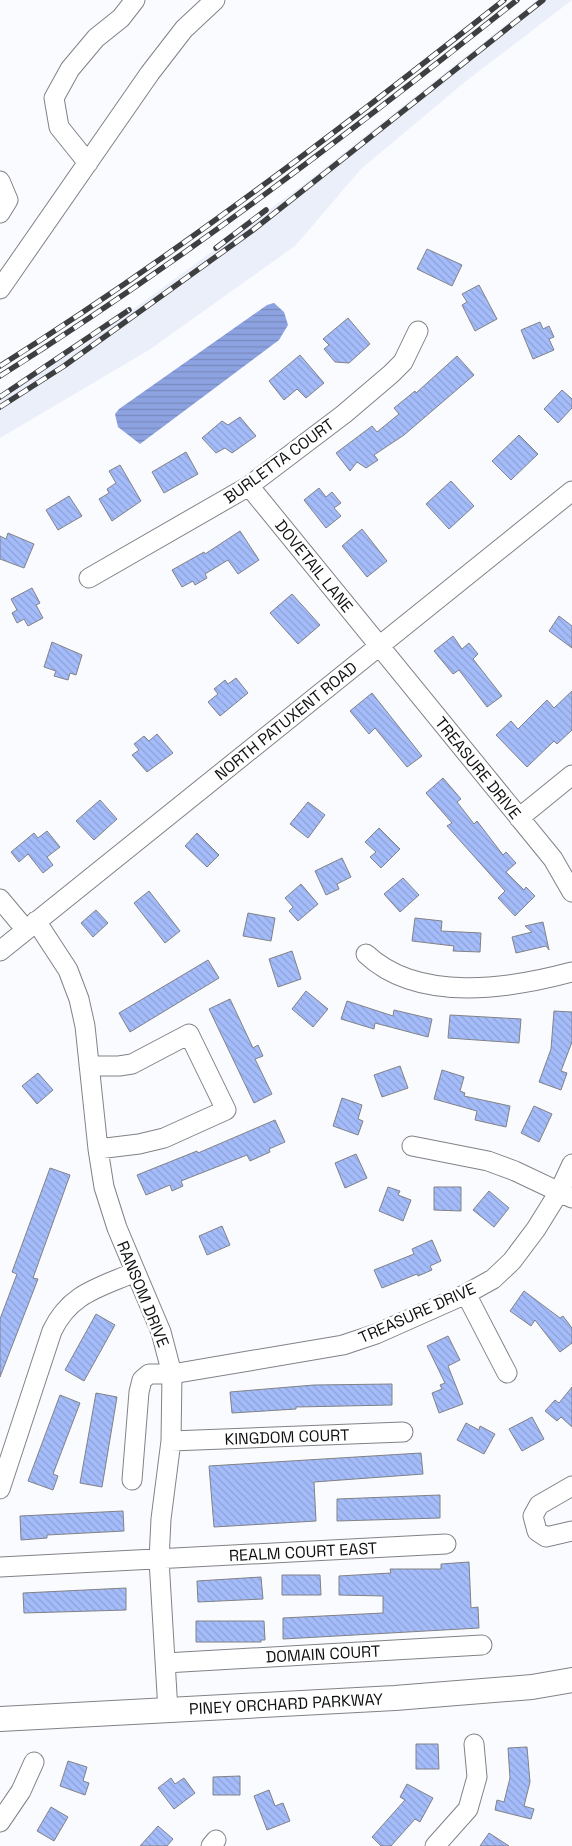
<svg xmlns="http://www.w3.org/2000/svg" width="572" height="1846" font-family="'Space Grotesk',sans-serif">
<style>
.built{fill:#ebeffa}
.water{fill:url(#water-rules)}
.building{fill:url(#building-back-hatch);stroke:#818285}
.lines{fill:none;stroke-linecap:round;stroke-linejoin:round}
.minor-casing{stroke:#808285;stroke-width:21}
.major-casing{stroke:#808285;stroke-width:26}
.minor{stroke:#fff;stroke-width:19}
.major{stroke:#fff;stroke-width:24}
.rail-casing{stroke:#3e3f40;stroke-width:5.5}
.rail{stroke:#fff;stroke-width:4;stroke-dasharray:11;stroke-linecap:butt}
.labels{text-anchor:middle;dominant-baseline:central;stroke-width:5;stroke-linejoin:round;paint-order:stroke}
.street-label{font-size:16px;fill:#0f1011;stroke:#fff}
</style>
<defs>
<pattern id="water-rules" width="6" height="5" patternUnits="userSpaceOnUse" patternTransform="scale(1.25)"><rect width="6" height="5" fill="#8da2e0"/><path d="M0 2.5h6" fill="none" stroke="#788abf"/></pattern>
<pattern id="building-back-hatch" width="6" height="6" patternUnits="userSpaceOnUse" patternTransform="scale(1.25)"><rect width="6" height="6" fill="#a5bcfb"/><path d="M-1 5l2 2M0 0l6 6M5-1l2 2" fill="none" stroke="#8da1d6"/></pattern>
</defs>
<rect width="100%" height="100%" fill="#fafbff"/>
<path class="built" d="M537,0H572L466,81L361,169L295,246L149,350L0,438V395L83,346L303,185Z"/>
<path class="water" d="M274,303L284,312L288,325L279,340L140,444L118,427L115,414L119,409L267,305Z"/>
<path class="building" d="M427,249L462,265L452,286L417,269Z
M479,285L497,319L475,331L462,305L467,302L462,294Z
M348,318L370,344L349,363L335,362L324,349L329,345L323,339Z
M540,322L543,329L549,326L554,337L549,339L554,350L533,359L521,330Z
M300,355L324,383L306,398L297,389L284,400L269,381Z
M457,356L474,375L404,435L374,455L378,460L366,468L357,462L350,471L336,453L372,426L377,432L399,414L394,408L415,391L416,393Z
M562,390L572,399V408L558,423L544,409Z
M240,417L256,436L232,453L225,448L216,453L202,438L222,421L228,425Z
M519,435L538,454L511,480L492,461Z
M186,452L198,474L164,493L152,472Z
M120,465L141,501L112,521L99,499L109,493L107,489L116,483L109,471Z
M451,481L474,506L449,529L426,504Z
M319,488L326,497L332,492L341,503L334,508L341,516L326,528L304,500Z
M69,496L82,516L58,530L46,510Z
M362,529L387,561L367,577L342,546Z
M240,531L259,560L238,574L228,560L205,574L207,578L195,585L193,581L182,587L172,570L204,552L205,554Z
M8,533L34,544L24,568L0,559V536L6,539Z
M32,588L40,603L36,605L43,618L28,626L24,619L17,623L12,613L17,610L11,599Z
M292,594L320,625L298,644L270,613Z
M559,616L572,626V648L549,631Z
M453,636L462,649L469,643L478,654L473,659L502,696L487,707L459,670L453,674L434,651Z
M52,642L82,655L76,675L70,673L68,680L54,676L56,671L44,667Z
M236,678L248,693L220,716L208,702L218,694L214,689L225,680L228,684Z
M572,691V730L557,744L554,741L527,767L496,735L511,721L518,729L547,700L554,708Z
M372,693L422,756L407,767L375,728L369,734L350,711Z
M157,734L173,753L147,772L132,755L139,750L134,744L144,736L149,741Z
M443,778L461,799L457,802L474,824L477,821L503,855L506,852L516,863L506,872L524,890L526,887L535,896L515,916L498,898L505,891L447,826L452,823L426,793Z
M100,800L117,819L94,840L76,821Z
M308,802L325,815L308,838L290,824Z
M379,828L400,849L381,868L370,857L376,852L365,842Z
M47,831L60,847L47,857L53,865L43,873L28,854L19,862L11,852L34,833L38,838Z
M197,833L219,855L207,867L185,846Z
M342,858L351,877L337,884L339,889L326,895L315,871Z
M403,878L419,895L400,912L384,894Z
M301,884L318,904L298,921L289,911L293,907L285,898Z
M149,891L180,931L165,943L134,903Z
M96,910L108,923L93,937L81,923Z
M248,913L275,918L271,941L243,936Z
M415,918L442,921L441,931L481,933L480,952L453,951L454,946L412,941Z
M543,922L549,950L546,946L516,953L512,937L532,932L525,926Z
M292,951L301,979L278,987L269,959Z
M208,960L219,978L130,1032L119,1013Z
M306,991L328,1009L313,1027L292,1009Z
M230,999L253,1048L258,1045L263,1056L255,1059L272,1094L254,1103L209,1009Z
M347,1001L393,1016L394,1010L432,1019L428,1037L375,1023L374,1029L341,1019Z
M554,1011L572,1012V1042L561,1071L567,1073L561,1090L539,1082L551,1049Z
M450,1015L521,1019L519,1043L448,1038Z
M400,1066L408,1088L382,1097L374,1075Z
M442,1070L464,1077L460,1091L465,1093L464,1096L510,1106L506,1127L475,1120L477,1111L434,1099Z
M38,1073L53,1090L37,1104L22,1086Z
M342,1098L362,1105L358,1119L363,1121L358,1135L333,1126Z
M534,1106L552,1114L539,1142L521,1133Z
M275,1120L285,1142L269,1149L270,1152L250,1161L247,1155L181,1181L183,1186L172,1191L170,1185L146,1195L137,1175L197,1151L198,1153Z
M356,1154L367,1178L345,1188L335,1163Z
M50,1168L70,1175L33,1278L38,1279L0,1377V1319L17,1274L12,1272Z
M388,1187L400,1191L398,1195L411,1200L403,1221L379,1211Z
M434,1187H461V1211L434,1210Z
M489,1191L509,1208L494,1227L473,1210Z
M222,1226L230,1245L207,1255L199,1236Z
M432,1240L441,1261L430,1266L432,1270L418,1276L417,1274L382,1288L374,1270L414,1254L412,1249Z
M524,1291L560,1318L563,1316L572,1328V1343L560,1352L535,1320L531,1326L510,1311Z
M96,1314L115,1325L84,1381L65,1370Z
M448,1336L460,1360L448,1366L463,1404L439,1413L432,1393L442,1389L440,1385L445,1383L427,1346Z
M392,1384V1405L296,1407V1409L232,1413L230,1392L314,1385Z
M572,1387V1427L561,1417L557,1421L545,1411L555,1400L559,1403Z
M96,1393L117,1397L102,1487L80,1483Z
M60,1395L80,1403L53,1474L58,1476L53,1490L28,1481Z
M532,1417L544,1439L522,1451L509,1429Z
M466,1423L479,1430L480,1426L495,1434L484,1454L457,1440Z
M421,1453L423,1474L314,1482L316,1521L214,1527L209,1466Z
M440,1495V1518L337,1521V1499Z
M123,1511L124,1531L47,1535V1538L21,1540L20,1516Z
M469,1562L471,1608L478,1607L479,1628L283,1639V1618L383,1613V1596L339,1595V1576L391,1573L390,1569H441V1564Z
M282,1575H320L321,1595H282Z
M261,1577L263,1599L198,1602L197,1581Z
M126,1588V1610L24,1613L23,1593Z
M196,1621H264L265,1640H261V1642H196Z
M416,1744H438L439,1769H416Z
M527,1747L530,1782L524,1806L534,1809L531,1819L495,1810L497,1800L504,1802L510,1778L508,1748Z
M68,1761L87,1767L83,1781L89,1783L85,1795L60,1786Z
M240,1776V1795H213V1777Z
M171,1778L175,1784L184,1778L195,1793L174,1809L158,1788Z
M407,1784L433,1798L420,1822L415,1819L391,1846H381L372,1837L405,1800L400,1797Z
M269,1790L275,1806L283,1803L290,1821L267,1830L254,1796Z
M51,1807L68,1817L54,1841L37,1831Z
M158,1826L173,1839L167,1846H140Z
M489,1833L509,1846H480Z"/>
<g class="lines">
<g class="minor-casing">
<path id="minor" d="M88,163L59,127L54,98L70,69L96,38L121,18L135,0
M0,181L8,200L0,213
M0,289L150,73L184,29L215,0
M249,486L553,859L572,892
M89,578L249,486L344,414L391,374L403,362L418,331
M519,818L572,775
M0,899L26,930
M36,921L68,970L79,999L85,1026L98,1149L104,1187L117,1228L161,1332L172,1374L171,1441L161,1519L159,1560L168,1711
M0,951L572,491
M366,954C418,1003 509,989 572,972
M89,1066H119L132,1064L189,1034L226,1110L164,1138L139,1144L98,1149
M412,1146L488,1161L515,1171L572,1198
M466,1294L507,1373
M171,1441L403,1432
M132,1480L139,1392L142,1380L149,1374H172L343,1345L376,1334L466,1294L493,1279L512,1261L536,1229L559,1192L572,1164
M572,1486L539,1505L533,1516L537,1531L546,1537L572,1531
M0,1489L52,1331C70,1293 99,1288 135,1272
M0,1567L446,1544
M165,1663L482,1645
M0,1822L21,1791L34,1762
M211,1846L216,1840
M435,1846L468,1809L477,1777L474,1744"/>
</g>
<g class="major-casing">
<path id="major" d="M0,1719L395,1698L532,1687L572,1680"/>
</g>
<use href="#minor" class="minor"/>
<use href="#major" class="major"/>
<g class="rail-casing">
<path id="rail" d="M216,248L266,210
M0,366C176,255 341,129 504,0
M0,376C181,262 350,133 517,0
M0,397L129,310
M0,407L64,366L253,230L543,0"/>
</g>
<use href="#rail" class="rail"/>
</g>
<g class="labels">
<g class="street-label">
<text transform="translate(279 461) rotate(-36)">BURLETTA COURT</text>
<text transform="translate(314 566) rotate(51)">DOVETAIL LANE</text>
<text transform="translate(286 721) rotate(-39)">NORTH PATUXENT ROAD</text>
<text transform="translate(478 768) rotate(51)">TREASURE DRIVE</text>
<text transform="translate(143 1294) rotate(68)">RANSOM DRIVE</text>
<text transform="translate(417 1313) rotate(-24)">TREASURE DRIVE</text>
<text transform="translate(287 1437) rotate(-2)">KINGDOM COURT</text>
<text transform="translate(303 1552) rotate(-3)">REALM COURT EAST</text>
<text transform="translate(323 1654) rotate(-3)">DOMAIN COURT</text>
<text transform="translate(286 1704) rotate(-3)">PINEY ORCHARD PARKWAY</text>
</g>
</g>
</svg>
